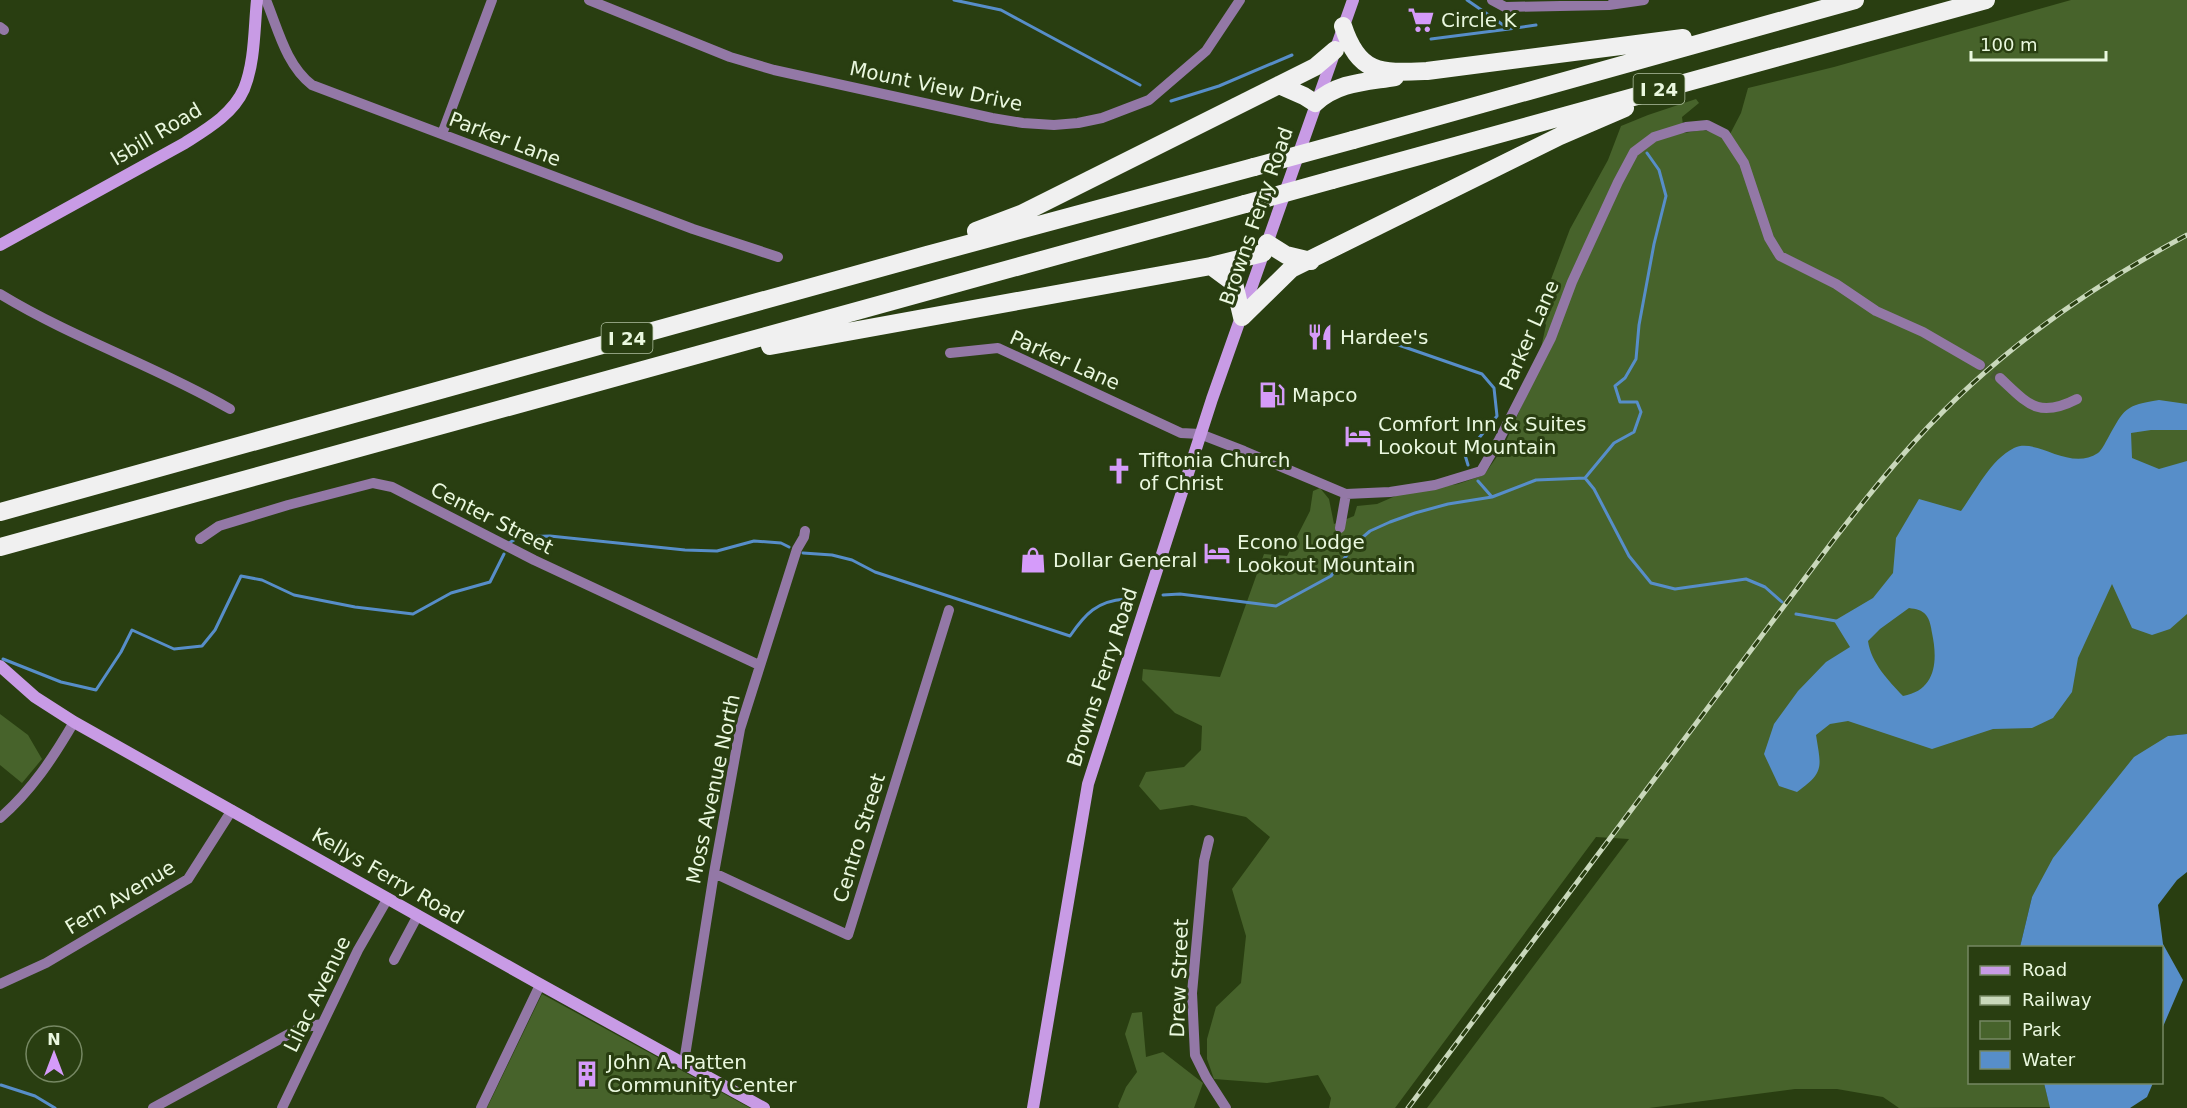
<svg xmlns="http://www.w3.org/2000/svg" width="2187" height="1108" font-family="'DejaVu Sans',sans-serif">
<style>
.green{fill:#47632b}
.water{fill:#578ec9;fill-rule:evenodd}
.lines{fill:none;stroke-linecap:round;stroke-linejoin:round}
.stream{stroke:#578ec9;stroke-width:3}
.street-tunnel{stroke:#465a30;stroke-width:10;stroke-dasharray:10 5;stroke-linecap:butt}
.street{stroke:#9378a6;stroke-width:10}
.secondary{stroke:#c89be5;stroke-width:12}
.highway{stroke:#f0f0f0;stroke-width:18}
.rail-casing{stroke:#c9d8bb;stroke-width:5}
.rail{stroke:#293e11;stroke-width:3;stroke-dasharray:9;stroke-linecap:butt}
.highway-bridge{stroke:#f0f0f0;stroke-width:18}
.labels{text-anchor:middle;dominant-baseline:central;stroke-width:6;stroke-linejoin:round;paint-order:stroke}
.shield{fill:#293e11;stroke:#b0c0a1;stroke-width:1.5}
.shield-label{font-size:18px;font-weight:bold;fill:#eaf8df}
.poi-label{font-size:20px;fill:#eaf8df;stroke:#293e11;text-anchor:start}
.street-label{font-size:20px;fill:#eaf8df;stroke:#293e11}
</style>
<rect width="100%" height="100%" fill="#293e11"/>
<path class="green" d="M2071,0H2187V734L2168,736L2032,897L2020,947L1970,948V1082L2044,1083L2050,1107L1899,1108L1883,1097L1837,1089H1795L1649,1108H1427L1629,839L1596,837L1395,1108H1329L1331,1098L1318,1075L1267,1083L1214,1079L1207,1059V1039L1216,1007L1241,983L1246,936L1232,889L1270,837L1246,817L1192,805L1160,810L1139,786L1146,772L1184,767L1201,750L1202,726L1175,713L1142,680L1143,669L1220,677L1264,554L1287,556L1310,511L1313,491L1320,488L1329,499L1334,524L1354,516L1357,506L1377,504L1400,494L1458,484L1484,475L1503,448L1535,376L1546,325L1539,311L1570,229L1608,160L1621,126L1648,115L1696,99L1699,103L1682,117L1684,133L1703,130L1729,136L1741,113L1748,88L1834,67Z
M0,714L28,735L42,759L22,783L0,765Z
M542,994L750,1108H487Z
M1142,1012L1146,1057L1163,1052L1203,1083L1194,1108H1119L1118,1106L1126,1087L1137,1072L1125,1034L1132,1013Z"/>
<path class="water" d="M2159,400L2187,404V430H2151L2131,433L2132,458L2159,469L2187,461V614L2170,629L2152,635L2132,628L2112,584L2078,658L2072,692L2053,718L2032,728L1993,729L1932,749L1848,721L1830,724L1816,735C1821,767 1825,772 1797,792L1779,786L1764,754L1774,724L1798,691L1826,662L1850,647L1834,621L1873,598L1893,573L1896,538L1919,499L1961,511C1976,491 1990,460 2014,448C2037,437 2069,472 2098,453C2102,450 2105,443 2108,438C2124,409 2125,405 2159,400ZM1909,608C1916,609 1922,610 1926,615C1930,620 1931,627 1932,633C1938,661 1936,690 1903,696C1889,681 1871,663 1868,641L1880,629Z
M2187,734V872L2177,880L2158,905L2163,944L2183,980L2162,1029V948L2020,947L2032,897L2053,858L2134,757L2168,736Z
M2044,1083V1082L2153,1083L2147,1097L2130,1108H2050Z"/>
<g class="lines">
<path class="stream" d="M954,0L1001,10L1140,85
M1467,0L1509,29L1536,25
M1431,39L1509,29
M1171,101L1219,86L1292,55
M1364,333L1482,374L1494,388L1497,416L1465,455L1468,465
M1585,478L1594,489L1629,556L1651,583L1675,589L1746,579L1765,587L1782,602
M1478,481L1492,497
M509,543L519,537L550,536L685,550L717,551L754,541L781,543L789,547
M803,553L832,555L852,560L875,572L1070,636C1085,614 1097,601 1125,599
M1163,595L1180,594L1276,606L1331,576L1356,543L1370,531L1390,522L1415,513L1448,504L1492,497L1536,480L1585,478L1614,443L1634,432L1641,412L1637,402H1620L1615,386L1625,378L1636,359L1639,325L1654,244L1666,196L1659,170L1647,153
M1796,614L1836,621
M3,659L61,682L96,690L121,652L132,630L174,649L202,646L215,630L241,576L262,580L294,595L355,607L413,614L451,593L490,582L504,554
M1,1085L35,1096L55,1108"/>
<path class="street-tunnel" d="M1980,365L2000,378"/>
<path class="street" d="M266,0C278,29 286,65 312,85L693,229L778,257
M589,0L730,57L774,70L992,118L1023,123L1054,125L1078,123L1102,118L1149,100L1206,51L1240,0
M1492,0L1505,7L1609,5L1644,0
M0,27L4,30
M442,134L492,0
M0,294C74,339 156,366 230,409
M950,353L998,348L1181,433L1200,434L1244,451L1346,494L1390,492L1435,485L1481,471L1499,440L1551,338L1572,282L1618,182L1634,152L1654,137L1686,127L1707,125L1725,134L1744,163L1769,238L1780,256L1836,284L1876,311L1923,332L1980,365
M2000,378C2028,404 2038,419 2077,399
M1340,528L1346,494
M200,539L219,526L288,505L373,483L392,487L534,560L759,665
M0,818C32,790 53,758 74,722
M1209,840L1204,861L1192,993L1195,1055L1206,1077L1226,1108
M714,873L848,935L949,610
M394,960L418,915
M0,984L46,963L188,879L232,810
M684,1062L714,873L740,729L797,549L804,537L805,531
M153,1108L300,1028L322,1024
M282,1108L358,950L388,898
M481,1108L540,985"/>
<path class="secondary" d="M0,245L185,143C207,129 233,114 244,89C255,62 254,29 257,0
M0,666L35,697L74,722L536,982L764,1108
M1033,1108L1088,784L1212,399L1353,0"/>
<path class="highway" d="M1343,26C1359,75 1381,73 1427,71L1683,38
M1279,85L1304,96L1315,103C1338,82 1365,82 1395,77
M1353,140L1855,0
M1332,180L1986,0
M976,231L1021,214L1315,67L1335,50
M1267,243L1286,255L1311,261
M1211,266L1263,253
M1242,317L1291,269L1560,136L1625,108
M770,346L1211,266L1234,283L1242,317
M0,512L927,255L1254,167
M0,547L1245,204"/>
<g class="rail-casing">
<path id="rail" d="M1408,1108L1832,542C1859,507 1886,473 1916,440C1993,355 2086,289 2187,235"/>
</g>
<use href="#rail" class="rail"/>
<path class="highway-bridge" d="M1254,167L1353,140
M1245,204L1332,180"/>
</g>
<defs>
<g id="supermarket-bare" transform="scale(2.07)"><path d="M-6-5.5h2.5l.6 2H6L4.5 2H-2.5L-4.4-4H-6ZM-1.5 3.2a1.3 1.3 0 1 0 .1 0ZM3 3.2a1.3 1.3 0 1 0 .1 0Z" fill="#d59bfa" stroke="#293e11" stroke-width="2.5" paint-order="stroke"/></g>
<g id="restaurant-bare" transform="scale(2.07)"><path d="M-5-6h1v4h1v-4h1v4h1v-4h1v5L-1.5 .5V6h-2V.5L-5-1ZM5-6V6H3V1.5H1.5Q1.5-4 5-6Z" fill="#d59bfa" stroke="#293e11" stroke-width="2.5" paint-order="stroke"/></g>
<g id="fuel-bare" transform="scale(2.07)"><path d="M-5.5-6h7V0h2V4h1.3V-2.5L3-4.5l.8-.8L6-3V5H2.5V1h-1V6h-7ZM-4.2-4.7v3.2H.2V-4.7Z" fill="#d59bfa" stroke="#293e11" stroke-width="2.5" paint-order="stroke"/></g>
<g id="hotel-bare" transform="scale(2.07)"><path d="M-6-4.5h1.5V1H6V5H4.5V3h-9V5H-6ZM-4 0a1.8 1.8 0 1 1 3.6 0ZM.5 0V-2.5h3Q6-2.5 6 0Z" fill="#d59bfa" stroke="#293e11" stroke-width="2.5" paint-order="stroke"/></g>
<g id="church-bare" transform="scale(2.07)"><path d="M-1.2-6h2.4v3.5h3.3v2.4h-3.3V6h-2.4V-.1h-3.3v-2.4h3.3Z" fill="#d59bfa" stroke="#293e11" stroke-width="2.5" paint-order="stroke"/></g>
<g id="shop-bare" transform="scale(2.07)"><path d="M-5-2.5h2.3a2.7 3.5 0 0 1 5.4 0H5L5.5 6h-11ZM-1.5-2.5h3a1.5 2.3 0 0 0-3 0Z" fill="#d59bfa" stroke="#293e11" stroke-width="2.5" paint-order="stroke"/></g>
<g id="building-bare" transform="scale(2.07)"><path d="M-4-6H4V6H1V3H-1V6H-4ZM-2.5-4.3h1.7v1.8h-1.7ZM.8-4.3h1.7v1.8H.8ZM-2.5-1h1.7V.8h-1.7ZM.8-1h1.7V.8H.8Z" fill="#d59bfa" stroke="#293e11" stroke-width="2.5" paint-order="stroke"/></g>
</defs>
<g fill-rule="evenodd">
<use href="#supermarket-bare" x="1421" y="20"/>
<use href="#restaurant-bare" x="1320" y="337"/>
<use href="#fuel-bare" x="1272" y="395"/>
<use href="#hotel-bare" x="1358" y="436"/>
<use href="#church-bare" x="1119" y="471"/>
<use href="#hotel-bare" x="1217" y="553"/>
<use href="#shop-bare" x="1033" y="560"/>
<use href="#building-bare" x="587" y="1074"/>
</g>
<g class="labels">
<g class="shield">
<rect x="1633.5" y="74" width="51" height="30" rx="4.5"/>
<rect x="601.5" y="323" width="51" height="30" rx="4.5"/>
</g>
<g class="shield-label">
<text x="1659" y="89">I 24</text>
<text x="627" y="338">I 24</text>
</g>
<g class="poi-label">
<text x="1441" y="20">Circle K</text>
<text x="1340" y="337">Hardee's</text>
<text x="1292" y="395">Mapco</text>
<text x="1378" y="424">Comfort Inn &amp; Suites<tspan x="1378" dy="23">Lookout Mountain</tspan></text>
<text x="1139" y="460">Tiftonia Church<tspan x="1139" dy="23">of Christ</tspan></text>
<text x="1237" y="542">Econo Lodge<tspan x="1237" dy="23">Lookout Mountain</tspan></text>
<text x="1053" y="560">Dollar General</text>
<text x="607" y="1062">John A. Patten<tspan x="607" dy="23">Community Center</tspan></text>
</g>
<g class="street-label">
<text transform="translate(936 86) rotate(12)">Mount View Drive</text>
<text transform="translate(156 134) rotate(-31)">Isbill Road</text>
<text transform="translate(505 139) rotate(21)">Parker Lane</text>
<text transform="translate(1256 216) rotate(-71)">Browns Ferry Road</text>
<text transform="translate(1529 335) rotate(-66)">Parker Lane</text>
<text transform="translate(1065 360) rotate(24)">Parker Lane</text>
<text transform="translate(492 518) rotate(27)">Center Street</text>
<text transform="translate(1102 677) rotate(-72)">Browns Ferry Road</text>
<text transform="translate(713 789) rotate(-78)">Moss Avenue North</text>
<text transform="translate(859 838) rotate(-73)">Centro Street</text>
<text transform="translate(388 876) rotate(30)">Kellys Ferry Road</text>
<text transform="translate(120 897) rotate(-31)">Fern Avenue</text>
<text transform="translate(1179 978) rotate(-88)">Drew Street</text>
<text transform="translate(317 994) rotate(-64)">Lilac Avenue</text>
</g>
</g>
<rect x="1968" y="946" width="195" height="138" fill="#293e11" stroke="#768863" stroke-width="1.5"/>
<rect x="1980" y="966" width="30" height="9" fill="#c89be5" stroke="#768863" stroke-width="1.5"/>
<text x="2022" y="976" font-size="18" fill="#eaf8df">Road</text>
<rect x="1980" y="996" width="30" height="9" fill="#c9d8bb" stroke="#768863" stroke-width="1.5"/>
<text x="2022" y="1006" font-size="18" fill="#eaf8df">Railway</text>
<rect x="1980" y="1021" width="30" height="18" fill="#47632b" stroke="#768863" stroke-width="1.5"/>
<text x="2022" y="1036" font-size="18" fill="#eaf8df">Park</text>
<rect x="1980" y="1051" width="30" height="18" fill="#578ec9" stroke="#768863" stroke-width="1.5"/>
<text x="2022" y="1066" font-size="18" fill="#eaf8df">Water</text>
<g transform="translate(54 1054)"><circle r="28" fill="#293e11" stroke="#768863" stroke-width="1.5"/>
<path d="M0-4.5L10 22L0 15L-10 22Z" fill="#d59bfa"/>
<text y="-9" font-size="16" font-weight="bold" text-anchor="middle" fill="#eaf8df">N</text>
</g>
<path d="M1971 51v9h135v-9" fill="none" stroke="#eaf8df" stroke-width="3"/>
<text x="1980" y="51" font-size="18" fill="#eaf8df" stroke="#293e11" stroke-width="4.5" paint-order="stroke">100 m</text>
</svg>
